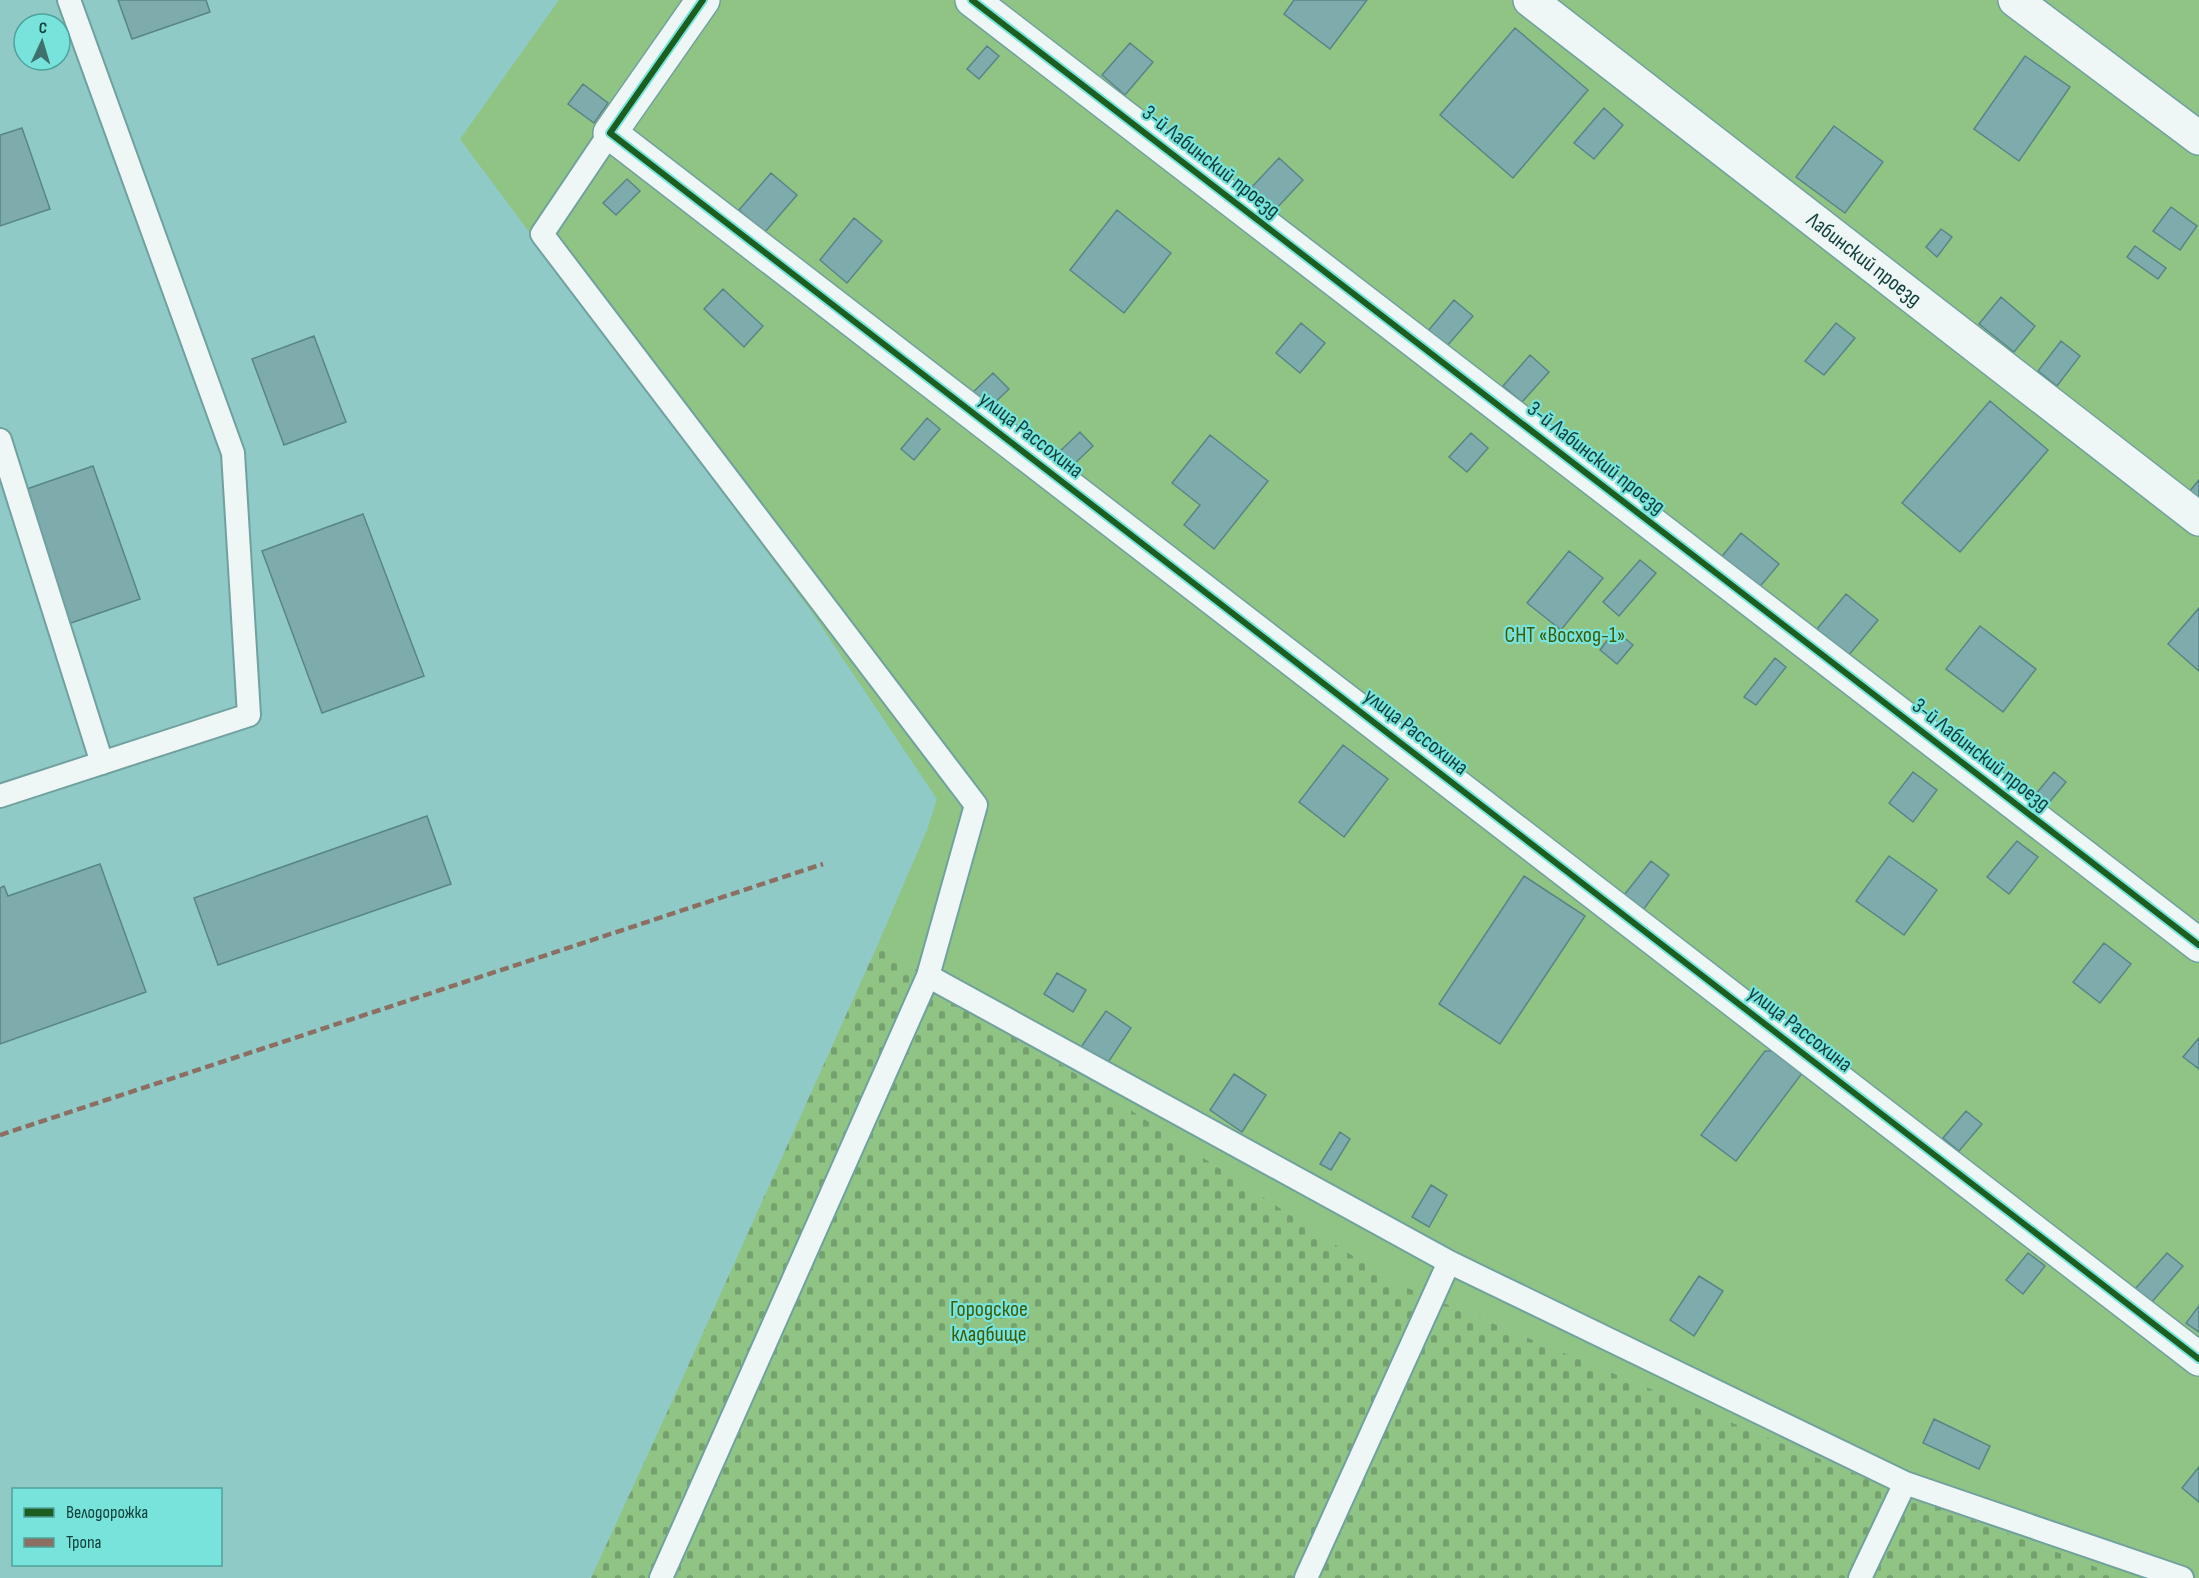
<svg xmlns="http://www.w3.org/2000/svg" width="2199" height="1578" font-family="'Sofia Sans Condensed',sans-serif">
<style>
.cemetery{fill:url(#cemetery-stones)}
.green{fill:#90c485}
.building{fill:#7eabac;stroke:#588586;stroke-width:1.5}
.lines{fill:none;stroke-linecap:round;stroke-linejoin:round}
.lane-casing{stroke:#71a19e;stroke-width:26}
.street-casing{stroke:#71a19e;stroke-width:36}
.lane{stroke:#eef7f6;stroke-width:22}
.street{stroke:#eef7f6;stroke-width:33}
.quiet{stroke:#8d6e63;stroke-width:4.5;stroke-dasharray:9 4.5;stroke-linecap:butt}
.cycleway-casing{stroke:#78e3da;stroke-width:10}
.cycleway{stroke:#1b5e20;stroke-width:6}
.labels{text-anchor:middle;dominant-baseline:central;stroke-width:4.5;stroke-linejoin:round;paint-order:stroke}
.street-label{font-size:22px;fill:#12413e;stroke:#78e3da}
.park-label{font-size:22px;fill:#3d5b07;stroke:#78e3da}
</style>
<defs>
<pattern id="cemetery-stones" width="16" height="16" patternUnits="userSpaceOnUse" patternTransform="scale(1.5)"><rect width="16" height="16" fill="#90c485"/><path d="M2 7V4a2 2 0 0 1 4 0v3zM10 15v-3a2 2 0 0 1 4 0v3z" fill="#74a16e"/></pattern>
</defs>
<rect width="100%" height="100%" fill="#90cac6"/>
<path class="cemetery" d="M878,944L1391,1281L1902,1493L2125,1578H591L671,1404Z"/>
<path class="green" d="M559,0H2199V1578H2125L1902,1493L1391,1281L878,944L927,830L937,799L813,614L460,139Z"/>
<path class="building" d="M118,0H206L210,12L132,39Z
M1294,0H1367L1330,49L1284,14Z
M1515,28L1588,90L1513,178L1440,115Z
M1130,43L1153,62L1125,95L1102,75Z
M987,46L999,56L979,79L967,69Z
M2025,56L2070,87L2019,161L1974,129Z
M583,84L608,103L594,123L568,104Z
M1604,108L1623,125L1594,159L1574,143Z
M1834,126L1883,162L1845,213L1796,177Z
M22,128L50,209L0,226V135Z
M1279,158L1303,180L1275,210L1251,188Z
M771,173L797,195L765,232L739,210Z
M627,179L640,191L616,215L603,203Z
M2171,207L2197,226L2180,250L2153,231Z
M1117,210L1171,253L1124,313L1070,270Z
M854,218L882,241L847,283L820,260Z
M1941,229L1952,237L1937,257L1926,247Z
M2135,246L2166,268L2158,279L2127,257Z
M723,289L763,326L744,347L704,309Z
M2001,297L2035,326L2014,352L1979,324Z
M1454,300L1473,316L1447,346L1428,331Z
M1301,323L1325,343L1300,373L1276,353Z
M1836,323L1855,338L1824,375L1805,361Z
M314,336L346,422L284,445L252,359Z
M2061,341L2080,356L2057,386L2038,371Z
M1530,355L1549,372L1522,402L1503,386Z
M993,373L1009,389L986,411L970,395Z
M1990,401L2048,450L1960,552L1902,503Z
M927,418L940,429L914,460L901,449Z
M1080,432L1093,446L1068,470L1055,456Z
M1471,433L1488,448L1467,472L1449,457Z
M1210,435L1268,481L1214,549L1184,525L1200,505L1172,483Z
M93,466L140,599L68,624L21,491Z
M2199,480V500L2189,492Z
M363,514L424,676L322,713L262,551Z
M1741,533L1779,564L1757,590L1719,560Z
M1569,551L1603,578L1561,630L1527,603Z
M1640,560L1656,573L1619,616L1603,602Z
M1846,594L1878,620L1849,655L1817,629Z
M2199,608V671L2168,644Z
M1980,626L2036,669L2003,712L1946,669Z
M1615,630L1633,645L1617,664L1600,650Z
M1775,658L1786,667L1756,705L1744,697Z
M1343,745L1388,779L1344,837L1299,802Z
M1913,772L1937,790L1913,822L1889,803Z
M2054,772L2066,782L2047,805L2035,795Z
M427,816L451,884L218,965L194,898Z
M2017,841L2038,857L2009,894L1987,877Z
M1889,856L1937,890L1904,935L1856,901Z
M1651,861L1669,875L1640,914L1621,899Z
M100,864L146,992L0,1044V888L4,886L8,896Z
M1524,876L1585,916L1500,1044L1439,1004Z
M2104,943L2131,964L2100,1003L2073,982Z
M1057,973L1086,990L1073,1012L1044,994Z
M1106,1011L1131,1028L1107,1064L1081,1047Z
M2199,1038V1069L2183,1057Z
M1765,1051H1784L1806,1068L1736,1161L1701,1135Z
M1234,1074L1266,1095L1242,1132L1210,1110Z
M1966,1111L1982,1124L1959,1151L1943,1138Z
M1340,1132L1350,1139L1331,1170L1320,1164Z
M1431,1185L1447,1195L1429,1227L1412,1217Z
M2028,1253L2045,1266L2023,1294L2006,1280Z
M2167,1253L2183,1266L2151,1303L2135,1289Z
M1699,1276L1723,1291L1694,1336L1670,1320Z
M2199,1306V1332L2186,1323Z
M1934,1419L1990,1446L1979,1469L1923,1443Z
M2199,1467V1502L2182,1488Z"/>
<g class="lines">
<g class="lane-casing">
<path id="lane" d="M610,133L542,234L976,805L928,976L661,1578
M0,440L102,763
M0,796L249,715L233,453L69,0
M928,976L1449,1262L1905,1483L2182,1578
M1306,1578L1449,1262
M1860,1578L1905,1483"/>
</g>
<g class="street-casing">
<g id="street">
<path d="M703,0L610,133L2199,1359"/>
<path d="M972,0L2199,945"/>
<path id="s1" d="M1530,0L2199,519"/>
<path d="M2015,0L2199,138"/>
</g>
</g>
<use href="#lane" class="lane"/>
<use href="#street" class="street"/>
<path class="quiet" d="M0,1135L823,864"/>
<g class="cycleway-casing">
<path id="cycleway" d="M703,0L610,133L2199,1359
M972,0L2199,945"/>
</g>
<use href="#cycleway" class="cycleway"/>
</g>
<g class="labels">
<g class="street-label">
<text transform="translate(1211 162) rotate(38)">3-й Лабинский проезд</text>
<text stroke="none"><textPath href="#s1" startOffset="423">Лабинский проезд</textPath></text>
<text transform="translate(1031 435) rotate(38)">улица Рассохина</text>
<text transform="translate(1596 458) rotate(38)">3-й Лабинский проезд</text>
<text transform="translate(1416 732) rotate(38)">улица Рассохина</text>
<text transform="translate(1981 755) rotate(38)">3-й Лабинский проезд</text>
<text transform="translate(1800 1029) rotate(38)">улица Рассохина</text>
</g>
<g class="park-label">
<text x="1565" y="635">СНТ «Восход-1»</text>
<text x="989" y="1309">Городское<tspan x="989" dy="25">кладбище</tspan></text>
</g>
</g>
<rect x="12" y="1488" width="210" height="78" fill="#78e3da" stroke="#4fa29c" stroke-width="1.5"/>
<rect x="24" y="1508" width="30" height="9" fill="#1b5e20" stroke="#4fa29c" stroke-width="1.5"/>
<text x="66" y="1518" font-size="18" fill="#12413e">Велодорожка</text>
<rect x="24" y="1538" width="30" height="9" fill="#8d6e63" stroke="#4fa29c" stroke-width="1.5"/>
<text x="66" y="1548" font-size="18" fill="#12413e">Тропа</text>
<g transform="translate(42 42) rotate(4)"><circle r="28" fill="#78e3da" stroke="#4fa29c" stroke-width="1.5"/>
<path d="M0-4.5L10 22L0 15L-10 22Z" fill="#3e716e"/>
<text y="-9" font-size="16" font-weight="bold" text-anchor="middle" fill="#12413e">С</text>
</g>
</svg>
